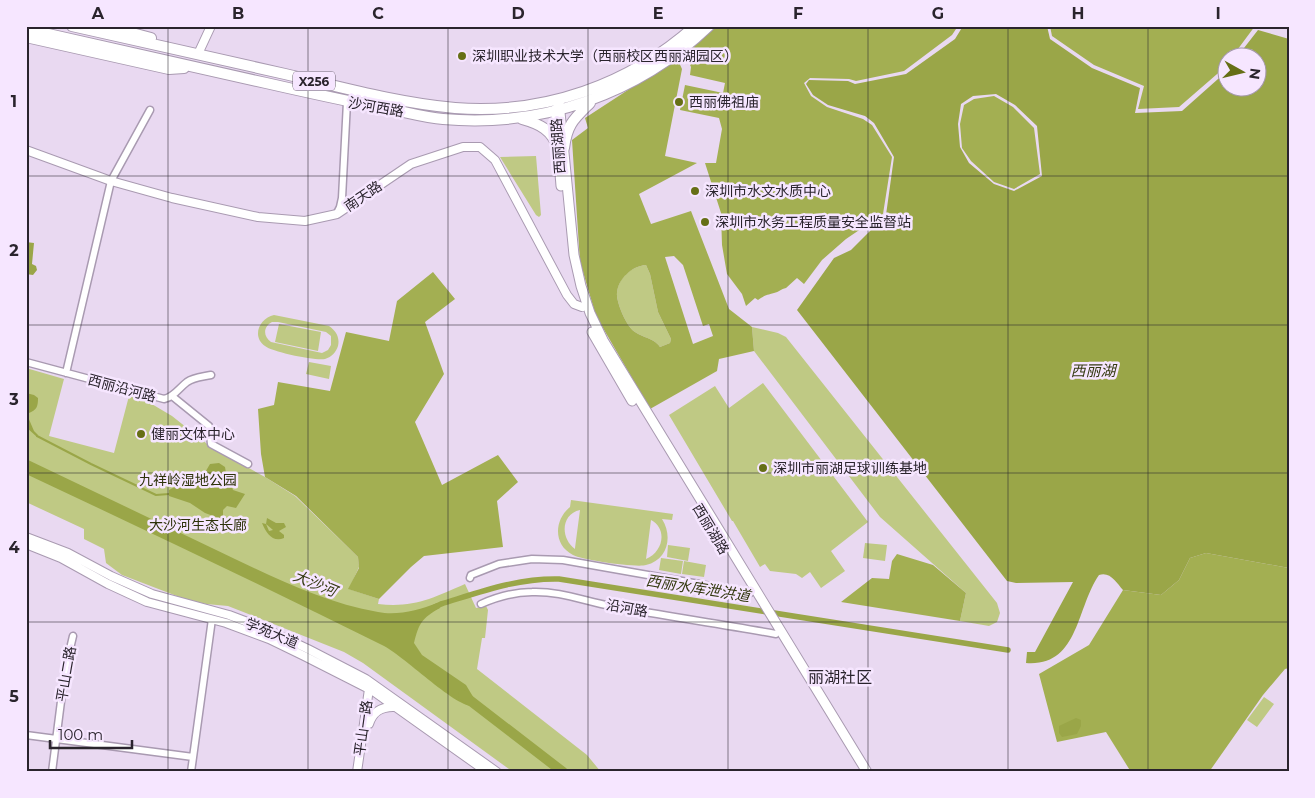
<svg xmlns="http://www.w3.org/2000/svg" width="1315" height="798" font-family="Montserrat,'Noto Sans SC',sans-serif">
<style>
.green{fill:#bfc984;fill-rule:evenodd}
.forest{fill:#a3af52;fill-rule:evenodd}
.water{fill:#9aa648;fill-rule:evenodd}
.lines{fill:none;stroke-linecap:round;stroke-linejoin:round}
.stream{stroke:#9aa648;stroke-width:2}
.canal{stroke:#9aa648;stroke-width:5.5}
.river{stroke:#9aa648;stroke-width:10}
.minor-casing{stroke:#a99ab1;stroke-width:9}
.tertiary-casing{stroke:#a99ab1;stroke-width:10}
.secondary-casing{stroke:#a99ab1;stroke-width:11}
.primary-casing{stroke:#a99ab1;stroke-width:12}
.minor{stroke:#fff;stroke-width:6}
.tertiary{stroke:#fff;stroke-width:8}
.secondary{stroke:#fff;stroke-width:9}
.primary{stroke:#fff;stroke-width:10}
.grid{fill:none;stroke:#2a242d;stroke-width:1;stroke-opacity:0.55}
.poi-dot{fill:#666f16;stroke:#f6e6ff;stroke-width:2}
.labels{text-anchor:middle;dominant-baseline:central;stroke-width:5;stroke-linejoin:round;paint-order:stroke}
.shield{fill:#f6e6ff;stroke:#675e6c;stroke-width:1}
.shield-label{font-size:12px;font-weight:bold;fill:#2a242d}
.poi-label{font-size:14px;fill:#2a242d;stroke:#f6e6ff;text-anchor:start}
.street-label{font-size:14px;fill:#2a242d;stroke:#f6e6ff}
.park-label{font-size:14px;fill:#2e320a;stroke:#f6e6ff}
.water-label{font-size:15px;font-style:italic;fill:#353a12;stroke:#f6e6ff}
.quarter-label{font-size:16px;fill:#2a242d;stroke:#f6e6ff}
.neatline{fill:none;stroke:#2a242d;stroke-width:2}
.grid-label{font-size:16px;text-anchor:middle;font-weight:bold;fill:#2a242d}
</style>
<rect width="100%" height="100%" fill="#e9d9f1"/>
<path class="green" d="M536,156L541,215L539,217L536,215L500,157Z
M646,265L650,274L658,312L671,339L670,343L660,347C653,336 637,338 629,326C624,319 616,301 617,293C618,278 632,266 646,265Z
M274,315L329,326C336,331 340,337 338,346C336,352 332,357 325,359C316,361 272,352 265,346C251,336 260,318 274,315ZM272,322H278L326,332L331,336V345L328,350L322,353L271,342C263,336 263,327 272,322Z
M279,324L321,332L318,351L275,342Z
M752,327L778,333L786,337L997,603L1000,613L997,622L989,626L960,621L966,593L880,517L754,351Z
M309,362L331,366L329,379L306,374Z
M26,368L64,379L49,436L114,453L129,396L145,400L172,416L211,447L265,477L295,496L358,557L359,567L349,589L379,599L378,604C414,608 433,598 465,584L476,608L486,606L488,610L485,638H482L477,669L587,755L601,772H513L363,663L344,652L228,606L206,604L182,598L122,575L106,563L104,549L84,539V529L26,502Z
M763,383L868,522L831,551L845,571L821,588L810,572L802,578L796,574L770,571L765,564L760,567L733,521H732L669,415L715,386L729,408Z
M571,500L673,514L672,520L662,519C673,536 668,560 646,565C637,568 582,560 573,555C553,545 554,520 570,507ZM580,510L575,548V549C560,538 561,514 580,510ZM651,520C668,529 663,552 646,559Z
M865,543L887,545L885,561L863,558Z
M668,545L690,548L688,561L667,557Z
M661,558L683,561L681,574L659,570Z
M684,561L706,565L704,577L682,574Z
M1264,697L1274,704L1257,727L1247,720Z"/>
<path class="forest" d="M715,26H958L952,35L904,71L856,81L849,79L810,78L804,83L811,96L827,107L863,119L872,125L892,157L883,214L846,239L822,260L804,284L797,278L786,288C781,289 779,292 774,293C767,295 765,295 758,300L755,298L746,306L742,294L727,274L722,245L721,213L705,163H716L722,129L719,118L680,110L685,85L723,93L725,83L690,75L691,67L684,52Z
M1050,26H1255L1232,57L1228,58L1227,63L1224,68L1179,107L1138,109L1144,86L1094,65L1052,36Z
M677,58L682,69L665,156L697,163L639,194L651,224L691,211L729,309L752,327L754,351L719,359L717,371L650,409L596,316L580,262L572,140L588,128L585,118ZM674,256L683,265L703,326L709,324L713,336L693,344L665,257ZM646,265L650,274L658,312L671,339L670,343L660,347C653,336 637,338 629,326C624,319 616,301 617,293C618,279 632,266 646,265Z
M994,96L1013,107L1034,128L1040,174L1014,189L994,182L971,161L962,148L960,124L964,105L974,99Z
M433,272L455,299L425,322L444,374L415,422L442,485L498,455L518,482L497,501L503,547L424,556L411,567L379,599L348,589L359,568L358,557L296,496L265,477L261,454L258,409L274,405L278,382L330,391L346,332L389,341L397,301Z
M1206,553L1289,568V668L1285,669L1263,695L1209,772H1131L1106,732L1057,742L1039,674L1089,645L1123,590L1161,595L1179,580L1190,558Z
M897,554L933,565L966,593L960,621L841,602L872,578L889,579L892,561Z"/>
<path class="water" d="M963,26H1047L1050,39L1092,68L1140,88L1135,113L1182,111L1227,71L1228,88H1258V58L1237,57L1258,30L1289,39V568L1206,553L1190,558L1179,580L1161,595L1123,590C1117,583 1110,571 1099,575C1076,608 1079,667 1026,663L1027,652H1035L1073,582L1016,583L1007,581L797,310L834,258L851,250L886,215L894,157L874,123L865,116L828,105L813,95L806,84L809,80L848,81L855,84L906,74L955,39ZM996,94L1015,105L1037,126L1042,176L1014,191L994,184L969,163L960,147L958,124L961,104L973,96Z
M26,242L34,243L32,264L36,266L37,270L33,275L26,274Z
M26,393L34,395L38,398C38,406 37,410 29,413L28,417L34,431L38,435L37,437L26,427Z
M26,459C88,489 150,518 212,548C265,573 320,602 378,612C397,616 419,610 437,603L440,608C422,618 419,623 414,643L422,655L466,685L475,700L472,706C454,706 403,655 382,645C264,586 145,530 26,474Z
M219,463L225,467L226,473L237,479L232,487L233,490L245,494L236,508L227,506L223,510V523L219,522L216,517L205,513L190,503L169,496V490C177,485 184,485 193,488L197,486L210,464Z
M267,518L276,523H284L286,527L279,531L284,535V538C273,543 266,533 262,523L266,524L269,531L273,530L266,524Z
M1076,718L1081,720V726L1077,734L1062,737L1059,733V726Z"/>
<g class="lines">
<path class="stream" d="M37,436L91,464L156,495L169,494"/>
<path class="canal" d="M433,608L441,604C480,592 517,578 559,579L1008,650"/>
<path class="river" d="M463,695L563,772"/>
<g class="minor-casing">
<path id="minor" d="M337,213L340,207L342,198L347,102
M26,362L164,399C174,397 179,388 187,382C194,377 202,377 211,375
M66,373L111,181L150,110
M172,396L209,426L211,444L248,464
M470,578L471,575L499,564L532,559L563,560L750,593
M481,604C497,597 514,592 532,592C560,591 584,601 611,606C665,616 721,624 776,634
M26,735L193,757
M52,772L65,670L73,636
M191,772L212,619"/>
</g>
<g class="tertiary-casing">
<path id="tertiary" d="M198,54L211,26
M26,150L111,181L172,198L258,217L305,221L337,214L411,164L463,147H480L495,160L567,295L574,304L582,307
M26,537L68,553L111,576L152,594L229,615L266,629L308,649L366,679L497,772
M26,544L61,558L108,584L147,602L226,623L269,639L304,656L373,691L487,772
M369,724C373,711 382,706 396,707
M357,772L369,689L371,685"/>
</g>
<g class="secondary-casing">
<path id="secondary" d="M559,102L574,255L581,286L590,313L603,340L867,772
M556,109V122L561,186
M592,332L632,401"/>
</g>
<g class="primary-casing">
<path id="primary" d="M72,26C143,42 214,58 285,74C341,87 398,103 455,108C544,115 629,85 695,26
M106,26L151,38
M26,29C106,47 186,65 266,83C310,93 354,103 399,111C413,114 428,118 443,119C542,128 638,94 709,26
M26,37L169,69L184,68
M522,119C540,124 552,130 558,148
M564,148C567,124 574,119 590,103"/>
</g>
<use href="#minor" class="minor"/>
<use href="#tertiary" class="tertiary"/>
<use href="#secondary" class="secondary"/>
<use href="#primary" class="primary"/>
</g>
<path class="grid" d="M168,26V772M308,26V772M448,26V772M588,26V772M728,26V772M868,26V772M1008,26V772M1148,26V772M26,176H1289M26,325H1289M26,473H1289M26,622H1289"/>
<g class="poi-dot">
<circle cx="462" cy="56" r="5"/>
<circle cx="679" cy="102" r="5"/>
<circle cx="695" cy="191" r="5"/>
<circle cx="705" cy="222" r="5"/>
<circle cx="141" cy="434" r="5"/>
<circle cx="763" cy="468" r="5"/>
</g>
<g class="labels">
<rect class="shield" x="293" y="71.5" width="42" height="19" rx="4"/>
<g class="shield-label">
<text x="314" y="81">X256</text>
</g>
<g class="poi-label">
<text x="472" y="56">深圳职业技术大学（西丽校区西丽湖园区）</text>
<text x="689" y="102">西丽佛祖庙</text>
<text x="705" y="191">深圳市水文水质中心</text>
<text x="715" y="222">深圳市水务工程质量安全监督站</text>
<text x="151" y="434">健丽文体中心</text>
<text x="773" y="468">深圳市丽湖足球训练基地</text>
</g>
<g class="street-label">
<text transform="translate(376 107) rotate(10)">沙河西路</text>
<text transform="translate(558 146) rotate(-94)">西丽湖路</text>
<text transform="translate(363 196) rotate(-34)">南天路</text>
<text transform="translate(122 388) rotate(15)">西丽沿河路</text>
<text transform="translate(711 529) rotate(59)">西丽湖路</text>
<text transform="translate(627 608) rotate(10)">沿河路</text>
<text transform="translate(272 633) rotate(23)">学苑大道</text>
<text transform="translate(66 674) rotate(-80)">平山二路</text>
<text transform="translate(363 728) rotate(-82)">平山一路</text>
</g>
<g class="park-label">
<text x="188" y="480">九祥岭湿地公园</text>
<text x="198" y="525">大沙河生态长廊</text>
</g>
<g class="water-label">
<text x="1093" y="370">西丽湖</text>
<text transform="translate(315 583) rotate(22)">大沙河</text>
<text transform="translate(698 588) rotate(9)">西丽水库泄洪道</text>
</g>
<g class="quarter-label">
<text x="840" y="677">丽湖社区</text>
</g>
</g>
<rect width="1315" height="798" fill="none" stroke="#f6e6ff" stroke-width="55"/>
<g transform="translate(1242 72) rotate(98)"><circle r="24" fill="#f6e6ff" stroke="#a498ab"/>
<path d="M0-4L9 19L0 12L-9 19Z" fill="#666f16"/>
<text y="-8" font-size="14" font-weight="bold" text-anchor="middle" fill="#2a242d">N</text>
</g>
<path d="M50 740v8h82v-8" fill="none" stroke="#2a242d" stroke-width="2.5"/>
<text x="58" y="740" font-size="15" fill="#2a242d" stroke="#f6e6ff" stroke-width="4" paint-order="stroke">100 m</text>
<rect x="28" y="28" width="1260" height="742" class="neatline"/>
<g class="grid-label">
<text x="98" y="19">A</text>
<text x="238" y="19">B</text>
<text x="378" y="19">C</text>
<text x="518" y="19">D</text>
<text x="658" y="19">E</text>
<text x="798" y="19">F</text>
<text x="938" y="19">G</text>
<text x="1078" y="19">H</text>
<text x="1218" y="19">I</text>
<text x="14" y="107">1</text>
<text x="14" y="256">2</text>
<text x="14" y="405">3</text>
<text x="14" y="553">4</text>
<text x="14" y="702">5</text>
</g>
</svg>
